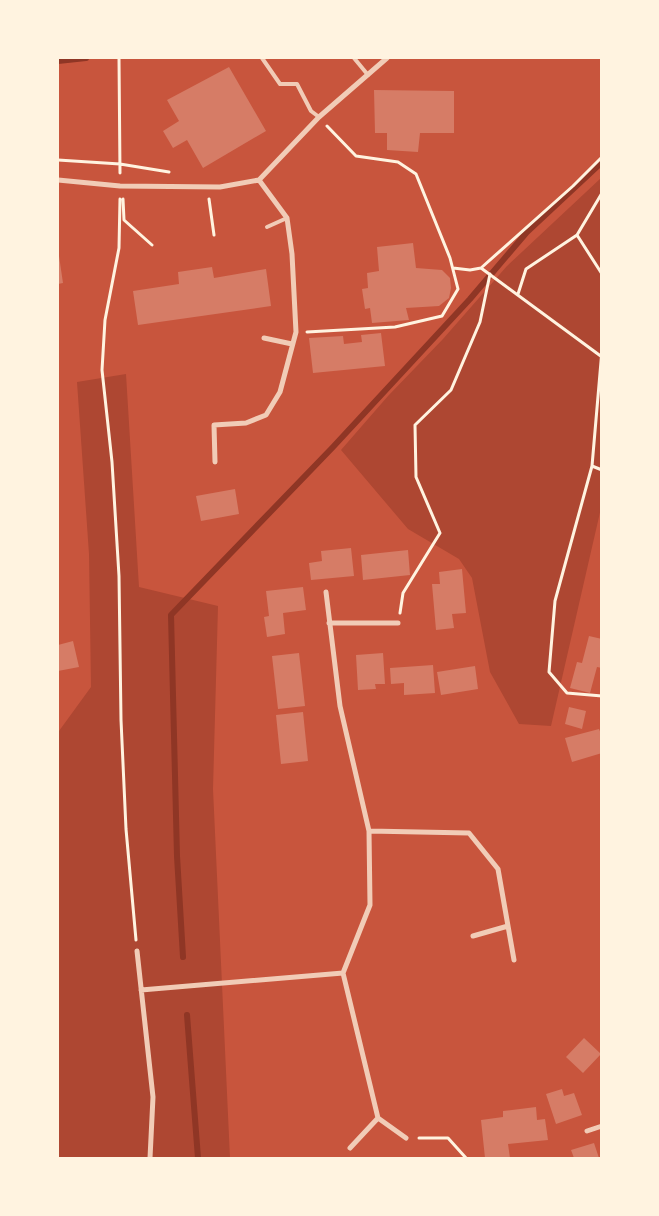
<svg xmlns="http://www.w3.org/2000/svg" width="659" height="1216" font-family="'PT Sans',sans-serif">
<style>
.green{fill:#ae4732}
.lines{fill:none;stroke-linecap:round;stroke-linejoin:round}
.stream{stroke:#8f3625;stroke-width:6}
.building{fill:#d67c66}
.path{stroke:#fff3e0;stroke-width:3}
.service{stroke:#f1ccb7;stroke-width:4}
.minor{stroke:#f1ccb7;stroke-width:5}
</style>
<rect width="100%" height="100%" fill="#c8553d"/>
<path class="green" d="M601,178V508L551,726L519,724L490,672L472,578L459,559L408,529L341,450L388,396L443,339L507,266Z
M126,374L139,587L218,606L213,789L230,1158H58V730L59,731L91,687L89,554L77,382Z"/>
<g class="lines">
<path class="stream" d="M58,61L86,58
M183,957L177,856L171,615L333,447L470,299L527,232L602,162
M187,1015L198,1158"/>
</g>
<path class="building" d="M229,67L266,131L203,168L187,140L173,148L163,131L179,121L167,100Z
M374,90L454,91V133H420L418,152L387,150V133H375Z
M413,243L416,268L442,270L450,278L451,288L449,298L439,306L406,308L409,320L372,323L370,308L365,309L362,289L368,288L367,273L379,271L377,247Z
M58,256H59L63,283L58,284Z
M212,267L214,278L266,269L271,306L138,325L133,291L179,284L178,272Z
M381,333L385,366L313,373L309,338L343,336L344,344L362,342L361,335Z
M235,489L239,514L201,521L196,496Z
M351,548L354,576L311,580L309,563L322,561L321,551Z
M408,550L410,575L363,580L361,555Z
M462,569L466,613L452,614L454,628L436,630L432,584H440L439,572Z
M303,587L306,610L283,613L285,634L267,637L264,617L269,616L266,591Z
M589,636L602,639V668L597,667L590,693L570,688L577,662L582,663Z
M73,641L79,667L58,671V645Z
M299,653L305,706L278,709L272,656Z
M383,653L385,684H375L376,689L358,690L356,655Z
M433,665L435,693L404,695V683L391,684L390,668Z
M475,666L478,689L441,695L437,672Z
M569,707L586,711L582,729L565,724Z
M303,712L308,761L281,764L276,715Z
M599,729L602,736V753L572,762L565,738Z
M584,1038L601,1054L583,1073L566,1057Z
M562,1089L564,1096L574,1093L582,1115L556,1124L546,1094Z
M536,1107L537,1120L545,1119L548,1140L508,1144L510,1158H485L481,1120L503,1117V1111Z
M594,1143L599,1158H574L571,1150Z"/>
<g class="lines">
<path class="path" d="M119,58L120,173
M58,160L120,164L169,172
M120,199L119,248L105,320L102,370L112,462L119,576L121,720L126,829L136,940
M123,199L124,220L152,245
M209,199L214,235
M577,235L602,274
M453,268L470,270L481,268L602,357
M481,268L573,186L602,157
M518,294L526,269L577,235L602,193
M307,332L395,327L442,316L458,289L450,258L416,174L398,162L356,156L327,126
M602,350L592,466L602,470
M592,466L555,601L549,672L567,693L602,696
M400,613L403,593L440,533L416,477L415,425L451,390L480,322L490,274
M419,1138H448L466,1158"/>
<path class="service" d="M262,58L280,84H297L311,111L319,117
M354,58L368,75
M267,227L287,218"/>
<path class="minor" d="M58,180L120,186L220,187L259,180L319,117L387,58
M264,338L292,344
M215,462L214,425L246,423L266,415L280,392L296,332L292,254L287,218L259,180
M326,592L340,706L369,831L370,905L343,973L378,1118L350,1148
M329,623H398
M369,831L469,833L498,869L514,960
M473,936L508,926
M137,951L153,1097L150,1158
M141,990L343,973
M378,1118L406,1138
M587,1131L602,1126"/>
</g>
<rect width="659" height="1216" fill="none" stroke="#fff3e0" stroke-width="118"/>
</svg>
